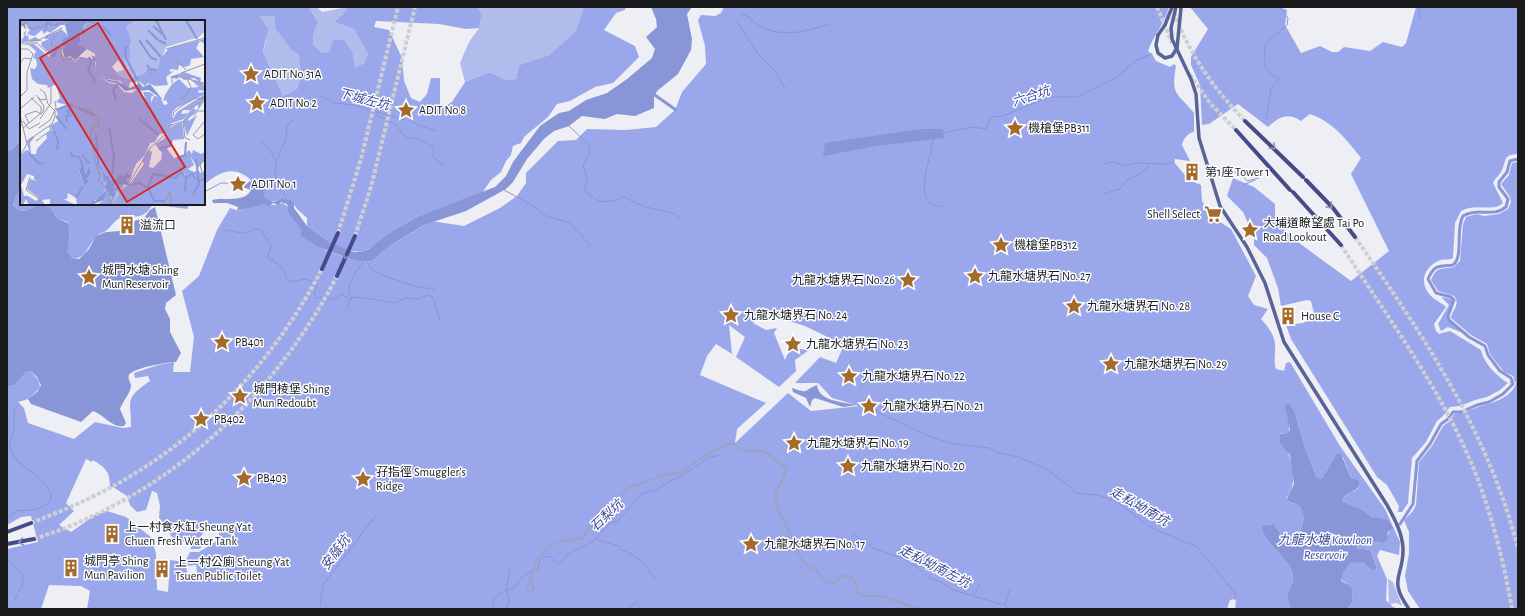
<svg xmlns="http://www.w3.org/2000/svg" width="1525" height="616" font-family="'Alegreya Sans','Noto Sans TC',sans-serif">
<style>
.green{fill:#b1bbec}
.forest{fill:#9aa7eb;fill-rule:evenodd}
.water{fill:#8895d7}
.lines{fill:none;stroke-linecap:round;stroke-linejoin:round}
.stream{stroke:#8895d7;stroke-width:1}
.canal{stroke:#8895d7;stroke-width:3}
.highway-tunnel{stroke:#cecfd4;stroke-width:4;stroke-dasharray:4 2;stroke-linecap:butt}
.street{stroke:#9ca3c1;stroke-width:2}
.primary{stroke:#5a6398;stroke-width:3.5}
.highway{stroke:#434b88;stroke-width:4}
.primary-bridge{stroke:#5a6398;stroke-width:3.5}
.oneway{stroke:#8d92b8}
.labels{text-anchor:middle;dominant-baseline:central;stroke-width:3;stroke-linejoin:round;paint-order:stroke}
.poi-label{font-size:12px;fill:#191a1c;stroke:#fcfdff;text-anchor:start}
.water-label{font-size:13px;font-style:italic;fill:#414999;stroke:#fcfdff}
.inset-river{fill:none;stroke:#8895d7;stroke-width:2}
.inset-road{fill:none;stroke:#999a9e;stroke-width:1}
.view{fill:#d62828;fill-opacity:0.15;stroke:#d62828;stroke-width:2}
.inset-edge{fill:none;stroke:#191a1c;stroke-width:2}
</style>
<rect width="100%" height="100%" fill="#eeeff4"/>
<path class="green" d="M309,7H317L322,12L348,7L343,14L334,22L354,29L368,54L364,63L355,68L353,54L329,52L322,53L313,44L314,32L318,23Z
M477,7H584V9L576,31L549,55L519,65L516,79L506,80L489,72L465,82L460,63L469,42L479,28L482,14Z
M259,16H274L275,28L291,50L299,55L300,80L297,89L283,96L263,52L266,41Z
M1388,579L1393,582L1402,606L1397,603L1389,604Z"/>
<path class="forest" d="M7,7H309L318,23L314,32L313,44L322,53L329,52L334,40H344L353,54L355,68L364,63L368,54L354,29L334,22L343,14L348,7H477L482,14L479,28L466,29L439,24L376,21L374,27L389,30L402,58L404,81L411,98L420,102L427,94L431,78H440V109L452,102L465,82L489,72L506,80L516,79L519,65L549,55L576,31L584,7H626L625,10L616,13L604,30L635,46L639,57L613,83L595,87L570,101L557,104L548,117L524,137L521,143L513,146L511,155L506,161L501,172L491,180L482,193L419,216L392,231L376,245L362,252L345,250L332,244L307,226V218L297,209L291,200C281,199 275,203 265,200L259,186L251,183V180C234,165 220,171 204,185V21H21V140L11,150L7,151ZM259,16H274L275,28L291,50L299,55L300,80L297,89L283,96L263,52L268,29Z
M724,7H1169C1165,23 1153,36 1148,51L1152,54L1156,61L1170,67L1174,64L1176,66C1171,96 1176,91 1194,113V132C1188,133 1183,139 1182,145L1190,161L1175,159L1174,162L1189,180L1201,185L1202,201L1211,216L1231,229L1256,276L1248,296L1254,305L1268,309L1261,319C1268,327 1274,334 1275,344C1276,352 1273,361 1276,369L1284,371L1286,363L1290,362L1340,446L1385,509L1400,542L1399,555L1380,550L1377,556L1387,579L1386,600L1393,607L1399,609H1341L1348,608L1352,603L1353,590L1350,585L1341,580L1343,573L1350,562H1362L1373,571L1377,568L1370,550L1356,548V543L1365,539L1375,542L1384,543L1390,530L1363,510L1342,501C1346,491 1360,493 1360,483L1351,478L1343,457L1335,456L1323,477L1320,479L1316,476L1304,445L1295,412L1290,404L1289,432L1287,434L1281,433C1288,454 1302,478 1286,498L1287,501C1291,503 1296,504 1299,506C1309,515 1301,536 1290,539L1282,536L1274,524L1263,525L1261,528C1267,546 1292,561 1293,576C1294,583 1290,590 1289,597C1288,602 1291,604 1289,609H1235L1236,601L1234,599L1230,600L1227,609H87L90,591L81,586L49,585L41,609H7V549L38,542L31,516L21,517L7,525V387L15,385L27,371H31L39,381L40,388L28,399L18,402L24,408L28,423L74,439L95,422L123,428L131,427C131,399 124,399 150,381L148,376L135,378L134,373L158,365L174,362L173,372H190L194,337L182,291L199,276L217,230L230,208L239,211L261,203L274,205L283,203L288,207L312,243L325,250L359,262L372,261L391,245L431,221L464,226L500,208L517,196L526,183V173L558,141L576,140L587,129L626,130L656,127L675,110L682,92L706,64L705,46L698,20L701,15L715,16L721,13ZM763,313L805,326L844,345L836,363L820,357L795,383H818L832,398L860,406L811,411L788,393L735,443L737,429L766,403L700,375L707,356L716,344L732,354L729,325L745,337L736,357L779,387L796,371L795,360L809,350L790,348L785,360L774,333L777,328L766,330L753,323ZM86,459L92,462L93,460C106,468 110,472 110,487H113L127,496L130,505L137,512L146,510L152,491L157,493L160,506L159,518C167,525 168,536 177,541L176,543C185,542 188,539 196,539L190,549H200L204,542L200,538L207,526L213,524L220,529L219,536L215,542L199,552H190L186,560L187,566L196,565L198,577L189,580L185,562L170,560L168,592L157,590L156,554L152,538L126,517L107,511L95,515L71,532L59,525L74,511L66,503Z
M1190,7H1280L1287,10L1285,25L1301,53L1320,46L1332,52H1338L1344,47L1370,51L1383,42L1402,47L1406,43L1416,7H1518V154C1503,155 1507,159 1502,170C1500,175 1495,178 1493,183L1503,203C1493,213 1476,202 1461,211L1455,223L1453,258C1449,261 1443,258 1438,261C1423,268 1419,284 1431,296C1436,301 1441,302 1446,307L1434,324L1436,331L1439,334L1450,331L1481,350C1484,364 1497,376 1508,383L1500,390L1487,397L1475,400L1460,406L1450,407L1443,416L1437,421L1426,442L1412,458L1408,503L1402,512H1398L1399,506L1387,485L1377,477L1291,339L1286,325L1303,323L1315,317L1311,301L1307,300L1281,306L1278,288L1267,258L1254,245V237L1243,212L1227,196L1233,178L1254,187L1275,204V221L1295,240L1351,281L1389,251L1351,174L1361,158C1348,141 1332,121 1310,114L1301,121C1287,112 1279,117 1268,127L1238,104L1209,124L1202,125L1200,85L1191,65V57L1208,29Z
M1518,162V609H1420L1408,591L1405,576L1409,553V532L1404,520L1413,511L1416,505L1419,462L1432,446L1443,426L1450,421L1454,414C1464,413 1469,410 1478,407C1491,403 1510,399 1516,384L1513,376L1504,372L1490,354L1487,344L1471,335L1451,318C1452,309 1461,305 1454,296L1438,291L1431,280C1437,265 1442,270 1454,267L1460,261L1463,224L1466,217L1477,214L1484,216L1499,214L1508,209L1511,202L1510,197L1501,184L1509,175L1512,163Z
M21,189V204H153C142,222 135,214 121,218C115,219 112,226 107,230C104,233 99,233 97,236C88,244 84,265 68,256C64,247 69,233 68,222L58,219L51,209L33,208C26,213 10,212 14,199C15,195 19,192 21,189Z
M162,204H190L187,209L159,205Z
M1441,297L1452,299L1454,304L1447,315V319L1463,333L1448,327L1441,331L1438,324L1449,305Z"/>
<path class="water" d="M651,7H692L687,14L692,39L691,50L678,74L657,91L654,97V108L635,116L617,114L605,119L582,116L569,126L554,131L544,139L527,159L513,182L506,189L466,211L424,225L391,245L372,261L359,262L318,247L301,236V229L289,214L287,204L281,202L279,205L273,203L269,206L263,204L237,211L238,207L227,203H213L212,200C224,197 245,203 251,190L237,185L248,180L262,188L265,198L273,202L282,199L291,200L294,204V208L307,226L332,244L354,252H362L369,249L392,231L419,216L495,187L506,176L513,162L540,126L559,113L569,111L586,100L607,93L627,79L652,58L655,49L646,37L657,27L656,19Z
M921,129H943L944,138L876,146L823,156L825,143Z
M21,140V189L15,197L13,205C26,221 37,197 51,209C54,212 55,216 58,219L68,223L69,235L67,252L72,258L79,259L89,249L96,236L106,232L119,231L134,221L144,218L150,210L155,207L176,295L166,303L165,309L170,319V332L181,353L176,362C168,362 132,368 129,375C127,379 131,382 131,386C130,394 123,401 120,409L126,423L124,426C111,428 105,415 93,411L81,422L31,404L28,399L38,391L41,385L37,377L31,371H27L15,385L7,387V151L11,150Z
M817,385C819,402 844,402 857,405L843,407L815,398L812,400L810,407L806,398L793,392L792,388C810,394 802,391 817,385Z
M1287,403L1290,404L1295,412L1304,445L1316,476L1320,479L1323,477L1335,456L1337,453L1341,454L1351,478L1359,481L1360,485C1356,493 1345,492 1342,501L1363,510L1372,517L1388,520L1393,528L1388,532L1387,539L1384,543L1375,542L1365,539L1356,543V548L1370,550L1377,568L1373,571L1362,562L1350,563L1343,573L1341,581L1350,585L1353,590L1352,603L1348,608L1289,609C1291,603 1287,600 1288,594C1290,588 1294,583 1293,576C1292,561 1267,546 1261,528L1263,525L1274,524L1282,536L1290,539C1301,536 1308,517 1300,507C1296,503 1290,503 1286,500L1294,484L1290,455L1280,443V434L1288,433L1290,430L1285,406Z"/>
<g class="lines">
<path class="stream" d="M1419,7L1420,20
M741,14C751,16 753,23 762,27C785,38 807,31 830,24
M737,22L758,54L775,71L785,88
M319,95L334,103L353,105L405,120
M377,113L378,116L396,125L406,138C409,139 413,137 416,138C421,140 429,144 434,147L433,157L445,166
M1266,118L1271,88L1278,81V78C1260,69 1264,60 1266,43L1287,25L1288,18L1279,7
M410,120L418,125L436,131
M568,125L589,145L590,154L583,165L587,178L585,189C594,204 608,204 624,197L642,206L675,214L681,220
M943,133L972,127L986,129L991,117L1003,116L1049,97H1077L1115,78L1137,60L1152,54
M933,139C932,155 918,187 928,201C930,205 937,206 942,207
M261,140L271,152L276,161
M1103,164L1114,162L1124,166L1137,163L1164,164L1174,162
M1227,171L1240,173L1247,181L1259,178
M1243,185L1255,180
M504,190L530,204L546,216L570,223L591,246
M204,192L221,183H243
M1103,194L1120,189L1126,181L1145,171L1149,164
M287,201L284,193L273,185L276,176L275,169L277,159L286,139L287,126L294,119
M225,230L243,233L257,229L261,230L271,246L268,254V258C276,262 287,269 286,278L291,282L306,279L316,283L317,286L314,293L316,298L323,297L334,300L341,294L349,299L357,297L396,303L405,298L418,299L428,295L433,297L440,320
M367,262L372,270L390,278L418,287L434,289
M351,298C344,285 356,273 363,262
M346,311L351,299
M1510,383L1518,378
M857,405L871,409L929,436L953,444L990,448L999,453L1018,457L1046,469L1068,485L1075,493L1098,495L1116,501L1150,527L1197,547L1236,594L1234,599
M10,516L18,510C27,512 46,509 51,500C52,477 15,467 11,451C8,443 13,435 14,427C15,417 11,411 19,403
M853,534L873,548L902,558L917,567L928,577L941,582L953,590L1004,605L1010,609
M596,539L618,546L619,549C642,557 642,563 656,580
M7,560L23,575V583L19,592
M534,570L538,569L540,560L543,556L551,557L557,563L560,564C567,550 581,550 592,542C602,535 605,522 618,521L642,493L654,491L670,481L678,478L708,458L720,455
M508,590L516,586L522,577L532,571
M974,595L980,584
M15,600L17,595
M1005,605L1010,588
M320,606L323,585L376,515
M491,609L494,606L493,604L494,599L505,590
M506,609L509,602L506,589L510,570
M627,609L638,601"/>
<path class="canal" d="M652,93L676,110
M1400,524L1413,504L1417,461L1430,444L1441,424L1448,419L1453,412H1461L1477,405L1489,402L1503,394L1513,384L1511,378L1500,371L1488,355L1485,346L1469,337L1449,320L1448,316L1454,300L1451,297L1436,293L1428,279C1435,263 1440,267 1453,265C1464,257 1455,229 1463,216C1477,207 1493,218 1506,207L1508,199L1499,187V182L1507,172L1510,161L1518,159"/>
<path class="highway-tunnel" d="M1157,7L1172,43
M1172,7C1187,51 1213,88 1245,121
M1190,75L1210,103L1236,130
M338,233L361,159L398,7
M355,236L371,187L415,7
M1355,237C1422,334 1489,432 1518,549
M1341,245C1388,318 1442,390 1475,472C1492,516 1504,562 1512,609
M31,523C51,515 72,507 92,497C193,448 271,367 322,269
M34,539C167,497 273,399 337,276"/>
<path class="street" d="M531,581L534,588L532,591L528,593L526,591L531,581L536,561L544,551L557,542L582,538L589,529L592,522L609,511L627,488L665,475L682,472L695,462L721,447L731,443L745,451H760L767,453L787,469L775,495L777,508L789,531L794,548L805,564L817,571L825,582L833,584L842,576H850C858,581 854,590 862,596H882L919,609"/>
<path class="primary" d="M1176,7L1171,28L1172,39L1191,79L1196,94L1199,138L1220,206L1247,247L1265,283L1284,342L1387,505C1394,518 1402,532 1403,548C1404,577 1387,578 1409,609
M1158,35L1165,25L1172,7"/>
<path class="highway" d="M1245,121L1303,177
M1236,130L1290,190
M1306,180L1333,208L1355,237
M1293,192L1341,245
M322,269L338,233
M337,276L355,236
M7,532L31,523
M7,544L34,539"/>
<path class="primary-bridge" d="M1158,35L1156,45L1158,53L1165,58L1172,56L1177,48L1181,8"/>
</g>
<defs><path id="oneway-chevron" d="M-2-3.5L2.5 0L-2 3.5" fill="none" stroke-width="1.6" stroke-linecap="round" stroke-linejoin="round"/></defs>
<g class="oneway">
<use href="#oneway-chevron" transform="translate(1273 147) rotate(43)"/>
<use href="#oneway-chevron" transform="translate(1330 206) rotate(48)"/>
<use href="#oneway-chevron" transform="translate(346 256) rotate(113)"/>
<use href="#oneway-chevron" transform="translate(21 542) rotate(168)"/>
</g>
<defs>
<g id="sight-bare" transform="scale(1.38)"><path d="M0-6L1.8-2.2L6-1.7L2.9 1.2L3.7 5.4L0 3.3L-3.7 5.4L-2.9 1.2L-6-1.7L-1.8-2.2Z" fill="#a46b2a" stroke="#fcfdff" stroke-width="2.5" paint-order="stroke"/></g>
<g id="building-bare" transform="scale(1.38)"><path d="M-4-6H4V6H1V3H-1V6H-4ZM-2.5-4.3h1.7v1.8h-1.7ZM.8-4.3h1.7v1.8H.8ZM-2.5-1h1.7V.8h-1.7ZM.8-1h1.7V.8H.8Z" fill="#a46b2a" stroke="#fcfdff" stroke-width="2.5" paint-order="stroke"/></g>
<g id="supermarket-bare" transform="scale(1.38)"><path d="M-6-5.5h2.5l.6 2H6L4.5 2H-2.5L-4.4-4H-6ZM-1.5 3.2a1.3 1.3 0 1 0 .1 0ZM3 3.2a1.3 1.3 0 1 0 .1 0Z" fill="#a46b2a" stroke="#fcfdff" stroke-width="2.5" paint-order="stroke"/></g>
</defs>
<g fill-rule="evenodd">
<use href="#sight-bare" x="251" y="74"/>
<use href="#sight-bare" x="257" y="103"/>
<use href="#sight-bare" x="406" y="110"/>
<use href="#sight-bare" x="1015" y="128"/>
<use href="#building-bare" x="1192" y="172"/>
<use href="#sight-bare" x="238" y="184"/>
<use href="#supermarket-bare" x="1213" y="214"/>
<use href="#building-bare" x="127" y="225"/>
<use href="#sight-bare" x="1250" y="230"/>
<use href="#sight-bare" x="1001" y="245"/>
<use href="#sight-bare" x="975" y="276"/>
<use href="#sight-bare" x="89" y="277"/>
<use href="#sight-bare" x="908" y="280"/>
<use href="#sight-bare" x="1074" y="306"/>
<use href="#sight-bare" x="731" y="315"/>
<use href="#building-bare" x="1288" y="316"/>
<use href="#sight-bare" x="222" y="342"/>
<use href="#sight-bare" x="793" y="344"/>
<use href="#sight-bare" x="1111" y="364"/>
<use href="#sight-bare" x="849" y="376"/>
<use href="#sight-bare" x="240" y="396"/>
<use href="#sight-bare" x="869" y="406"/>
<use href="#sight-bare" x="201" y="419"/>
<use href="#sight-bare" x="794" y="443"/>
<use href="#sight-bare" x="848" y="466"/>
<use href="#sight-bare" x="244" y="478"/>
<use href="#sight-bare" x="363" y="479"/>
<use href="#building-bare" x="112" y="534"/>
<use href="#sight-bare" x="751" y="544"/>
<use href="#building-bare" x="71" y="568"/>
<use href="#building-bare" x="162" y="569"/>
</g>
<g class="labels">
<g class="poi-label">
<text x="264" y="74">ADIT No 31A</text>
<text x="270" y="103">ADIT No 2</text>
<text x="419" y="110">ADIT No 8</text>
<text x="1028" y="128">機槍堡PB311</text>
<text x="1205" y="172">第1座 Tower 1</text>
<text x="251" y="184">ADIT No 1</text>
<text x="1200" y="214" text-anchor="end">Shell Select</text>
<text x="1263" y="223">大埔道瞭望處 Tai Po<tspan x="1263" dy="14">Road Lookout</tspan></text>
<text x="140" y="225">溢流口</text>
<text x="1014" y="245">機槍堡PB312</text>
<text x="102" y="270">城門水塘 Shing<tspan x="102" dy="14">Mun Reservoir</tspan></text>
<text x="988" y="276">九龍水塘界石 No. 27</text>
<text x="895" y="280" text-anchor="end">九龍水塘界石 No. 26</text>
<text x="1087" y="306">九龍水塘界石 No. 28</text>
<text x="744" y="315">九龍水塘界石 No. 24</text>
<text x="1301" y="316">House C</text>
<text x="235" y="342">PB401</text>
<text x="806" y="344">九龍水塘界石 No. 23</text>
<text x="1124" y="364">九龍水塘界石 No. 29</text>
<text x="862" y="376">九龍水塘界石 No. 22</text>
<text x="253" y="389">城門棱堡 Shing<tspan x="253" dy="14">Mun Redoubt</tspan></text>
<text x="882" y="406">九龍水塘界石 No. 21</text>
<text x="214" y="419">PB402</text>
<text x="807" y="443">九龍水塘界石 No. 19</text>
<text x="861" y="466">九龍水塘界石 No. 20</text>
<text x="376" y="472">孖指徑 Smuggler's<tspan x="376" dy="14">Ridge</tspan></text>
<text x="257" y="478">PB403</text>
<text x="125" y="527">上一村食水缸 Sheung Yat<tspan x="125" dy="14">Chuen Fresh Water Tank</tspan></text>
<text x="764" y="544">九龍水塘界石 No. 17</text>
<text x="84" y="561">城門亭 Shing<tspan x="84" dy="14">Mun Pavilion</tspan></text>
<text x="175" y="562">上一村公廁 Sheung Yat<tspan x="175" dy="14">Tsuen Public Toilet</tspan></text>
</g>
<g class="water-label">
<text transform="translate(1031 97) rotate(-18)">六合坑</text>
<text transform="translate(364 100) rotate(14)">下城左坑</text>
<text transform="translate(1139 507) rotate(30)">走私坳南坑</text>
<text transform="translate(607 516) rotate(-43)">石梨坑</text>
<text x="1325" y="540">九龍水塘 Kowloon<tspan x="1325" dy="15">Reservoir</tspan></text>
<text transform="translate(336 553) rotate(-53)">安蔭坑</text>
<text transform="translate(934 567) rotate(27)">走私坳南左坑</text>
</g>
</g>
<g transform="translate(20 20)">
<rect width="185" height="185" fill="#eeeff4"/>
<path d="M115,0H185V11L179,17L146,27L137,50L127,48L125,53L108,59L100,56L97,52L103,50L106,44L102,38L108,42L111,24L106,7Z" fill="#b1bbec"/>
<path d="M0,0H52L47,5H41L30,13L27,11L24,14L22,10L15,16L8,15L9,20L15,17L22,21L1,22L6,13V16L11,14H7L10,10L5,6L9,7L6,4L0,6ZM72,0H115L106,7L111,20L109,43L103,38L106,44L104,49L98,40L92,47L100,56L108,59L125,53L127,48L137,50L141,38L149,28L185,19V24L180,21L176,28L184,37L171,39L170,45L165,47L159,45L158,50L150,49V52L154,51L146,57L148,65L135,66L128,63L125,66L116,59L117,62H110L109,67L105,66L100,61L87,59L75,51L76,41L73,46L75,53L89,63L97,64L104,72L112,73L116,70L122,72V75L126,81L123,72H130L134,75L131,77V83L134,76L140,77L144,85L148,84L146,80L143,81L145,75L152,64L159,59L168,68L179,67L171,60L183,63L185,71L179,70L178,73L185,72V78L170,90H163L161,94L168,93L164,99L152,103L147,113L139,114L135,122L130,123L125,135L116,144L108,165H104L98,174L96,171L97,174L91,185H77L84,180L86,169L78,179L72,181L71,185H57L56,178L48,173L47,179H43L56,185H30V179L22,180L25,185H23L17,176L7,169L10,159L18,161L14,159V156L7,154L1,165L4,176H8L16,181L19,179L22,185H9L6,179L3,185L0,183V136L6,130L9,131L7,122L10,118L15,116L10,123L11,134H16L17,129L27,118L26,114L32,110L30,106L38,101L37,90L47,85L36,82L40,78L36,64L28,68L27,65L18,64L12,59L10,48L15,49L17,45L16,39L13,38L16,31L9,25L0,24H14L29,37L31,35L21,25L22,22L29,19H25V16L42,10L48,15L43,22L39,23L45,27L40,30L45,39L51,37L54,42L61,37L75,39V34L58,24L61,22L60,16L66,14L63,8L67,2L74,5ZM185,74L157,92L153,99L152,93L156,88ZM70,144L71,154L67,159L70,161L64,166L59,151L63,146L66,154ZM113,148L108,154L112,155L110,159L107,158L108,164L104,162L103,165L100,162L94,165V169L97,166L99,170L94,171L96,174L91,179L88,168L84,165L87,162L83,160L82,149L87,156L92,153L89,155L90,160L97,158L100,152L103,156ZM164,52L181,58L180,62L174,58L164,60L160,56L157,59L149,57ZM185,80L178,90L168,99L169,101L177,95L167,116L163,102L174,87L175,90L178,89V84ZM162,102L164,119L152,120L147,129L154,138L164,135L169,130L172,134L173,130L181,134L185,132V139L178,148L170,136L174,145L168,149L174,152L178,150L180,153L185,151L184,160L180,158L178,159L176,156L172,154L166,158L165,154L163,153L166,159L172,155L177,160H185V184L92,185L102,170L109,165L120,163L128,168L130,160L128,167L120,163L110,164L124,144L122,141L129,130L132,132L129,147L133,148L141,140L142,133L135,124L144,119L152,106Z" fill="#9aa7eb" fill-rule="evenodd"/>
<path d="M52,0H72L75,5L67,2L63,7L66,14L60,16L61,22L58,24L67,29L55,40L50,36L45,39L42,29L45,27L39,23L43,22V19L48,16L45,5L50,1L38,5L30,6L28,3L26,12L25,5L23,7H16L12,9L5,3L6,11L5,14L3,15V18L2,20H1L3,18V15L6,10L2,5L0,7L1,4L5,3L13,9L16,6L23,7L27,1L31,5ZM71,35L75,37V51L88,60L97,61L110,68L118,64L117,60L123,67L130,64L143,80L129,70L118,71L116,69L105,71L97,63L89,62L75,53L73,45L75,41ZM70,144L71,154L67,159L70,161L64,166L59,150L63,145L66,154ZM113,147L108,154L112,155L110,159L107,158L108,164L94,165V169L97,166L99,170L94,171L96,174L92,179L85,165L87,162L83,160L82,149L87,156L92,153L89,155L90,160L97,158L100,152L103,156ZM87,169L84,180L71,185L72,180L75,181Z" fill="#8895d7"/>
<path class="inset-river" d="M136,0L146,20M166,0L177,19M83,6L91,16M133,6L142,14M128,10L138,20L146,24M119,20L131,38L137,40M126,20L141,37M107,26L105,28L106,38L118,61M32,35L34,36L36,30L41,28M69,37L71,41L68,50L75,60L73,63M127,45L130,49L137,50M96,80L93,70L99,63M58,88L74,95M36,90L51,84M36,96L47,109M119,99L139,115M47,102L46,96L50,95L47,91L50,90L48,86L53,84M89,107L94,137L92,154M34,111L38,121L37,130M76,114L78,137M139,129L150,126L152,120M51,132L52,136L59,137L63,146M9,133L19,144L24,143M62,134L69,144M76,138L78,137V146L82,149M157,138L165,135L166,122M108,165L120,163L128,168L133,154L155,158L161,152L166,158L172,154L178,160L185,159M128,167L134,181H144M165,171L166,158M173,175L179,164L176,139M56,178L63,166"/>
<path class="inset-road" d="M0,7L5,3L13,9L23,7L27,2L32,5M42,8L31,22L32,26L41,27L42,40L50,38L54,41L59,37L63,39M11,21L19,20L42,8M0,23H18M18,24L31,36M0,29H8L13,34L7,52V70L0,77M146,29L185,18M156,40L166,50M0,43L4,38L11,39M161,53L185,44M152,63V58L156,56L184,63M16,75L21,80L26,79M159,79L164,78L171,67L167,59M54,86L68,90L78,97L79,104L74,105L70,114L77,148L81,156L78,160L88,169L91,185M0,89L14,77M0,95L7,124L0,136M154,96L153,93L163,85L176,78L184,79M173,96L178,91H184M20,99L31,83V66M3,101L9,109L20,103M163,102L165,118L170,120M9,103L5,95L16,91L21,94L23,92L24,86L18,78M3,108L21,93V87L11,78M19,108L30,100L36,88L35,81M173,115L178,119L185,114M173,115L185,101M18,119L16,121L31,110L29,106M7,121L32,104L35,96V91L28,84L25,73L20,69M182,152L180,144L185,140M10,157L6,170L17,177L23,185M91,185L102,169L108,165L130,128L148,112L151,105L164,101L172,88L185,79M143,185L150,171L151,185"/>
<path class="view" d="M78,3L165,147L107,182L20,38Z"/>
<rect width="185" height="185" class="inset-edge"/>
</g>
<rect width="1525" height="616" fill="none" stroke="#191a1c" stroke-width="16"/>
</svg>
